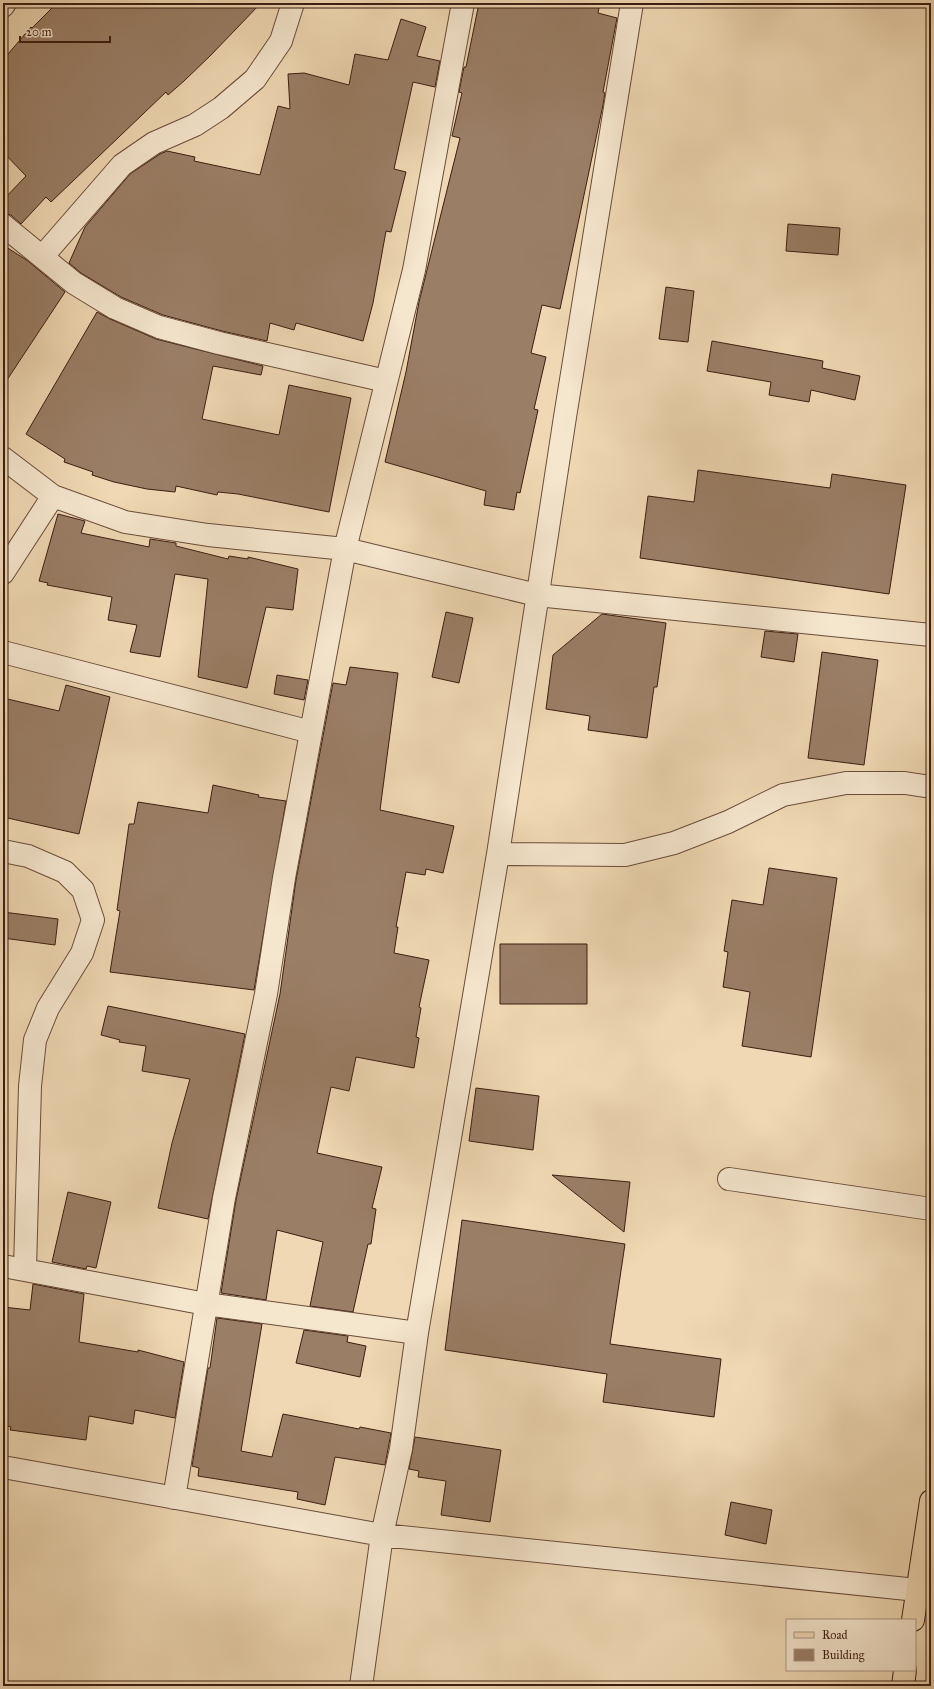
<svg xmlns="http://www.w3.org/2000/svg" width="934" height="1689" font-family="'IM FELL Great Primer',serif">
<style>
.building{fill:#9a7e66;stroke:#3d1d12}
.lines{fill:none;stroke-linecap:round;stroke-linejoin:round}
.minor-casing{stroke:#6a4c3a;stroke-width:24}
.major-casing{stroke:#3d1d12;stroke-width:24}
.minor{stroke:#f5e6ce;stroke-width:22}
.major{stroke:#efd8b3;stroke-width:22}
</style>
<rect width="100%" height="100%" fill="#efd8b3"/>
<filter id="stains"><feTurbulence type="fractalNoise" baseFrequency=".005" numOctaves="4"/><feColorMatrix values="0 0 0 0 .2 0 0 0 0 .09 0 0 0 0 .02 0 0 0 .5 -.17"/></filter>
<radialGradient id="worn" r=".72"><stop offset=".6" stop-color="#630" stop-opacity="0"/><stop offset="1" stop-color="#630" stop-opacity=".3"/></radialGradient>
<path class="building" d="M57,3H261L211,55L184,81L168,95L166,92L51,202L46,197L21,224L11,215L3,213V200L26,176L3,152V60L31,27L32,28Z
M479,3H600L598,13L617,18L603,92L605,93L603,105L560,309L542,305L531,353L546,357L534,409L538,410L520,493L517,492L514,510L484,505L486,491L385,462L406,372L419,302L460,138L452,136L462,93L459,92L464,67H466Z
M401,19L426,27L417,56L440,61L435,87L413,82L394,169L406,172L391,232L386,231L373,303L363,341L296,323L294,330L270,323L267,341L222,331L163,315L121,297L81,273L69,263L85,227L130,174L160,154L167,151L195,157L194,161L260,175L278,106L290,109L288,74L304,73L349,85L355,54L388,60Z
M788,224L840,228L838,255L786,251Z
M3,245L28,261L65,292L3,386Z
M666,287L694,291L688,342L659,339Z
M97,312L110,319L156,339L263,366L261,375L213,366L202,419L279,435L289,385L351,398L329,512L238,494L218,492L217,495L176,486L175,492L147,489L114,482L92,475L93,472L64,462L65,459L26,434Z
M712,341L823,361L822,368L860,376L855,400L811,390L809,402L769,395L771,382L707,371Z
M698,470L830,488L832,474L906,485L889,594L640,558L648,496L694,502Z
M58,514L85,521L81,533L149,547L150,539L176,543V546L228,559L229,556L248,559V557L298,569L293,610L266,607L247,688L198,677L208,579L175,574L160,657L130,652L137,625L108,620L112,597L47,585L48,583L39,581Z
M446,612L473,618L459,683L432,677Z
M602,614L666,623L657,687H654L647,738L588,730L590,716L546,709L553,655Z
M765,631L798,634L794,662L761,657Z
M822,652L878,660L864,765L808,758Z
M350,667L398,673L380,810L454,826L443,873L426,869L425,875L406,872L396,927H398L394,953L429,960L419,1007L421,1008L416,1037L419,1038L414,1068L356,1057L349,1091L331,1087L317,1153L382,1167L372,1208L376,1209L371,1244H368L353,1312L310,1306L323,1242L277,1230L266,1300L221,1293L236,1200L280,994L296,880L333,683L346,685Z
M277,675L308,680L304,700L274,694Z
M66,685L110,697L79,834L3,817V698L59,711Z
M213,785L259,795L258,797L286,801L254,990L110,972L120,911L117,910L129,824H134L138,802L208,813Z
M769,868L837,878L811,1057L742,1046L750,992L723,987L728,952L724,951L732,900L763,905Z
M3,912L58,919L55,945L3,938Z
M500,944H587V1004H500Z
M108,1006L245,1034L208,1219L158,1208L172,1143L190,1079L142,1071L146,1046L119,1042L120,1040L101,1035Z
M476,1088L539,1096L533,1150L469,1141Z
M552,1175L630,1182L624,1232Z
M68,1192L111,1202L96,1268L87,1266L86,1269L52,1262Z
M462,1220L625,1244L610,1344L721,1359L714,1417L603,1402L607,1374L445,1350Z
M33,1284L84,1294L79,1342L138,1352V1350L184,1362L175,1418L135,1410L133,1424L89,1416L86,1440L10,1430L11,1427L3,1425V1307L30,1310Z
M217,1318L262,1324L241,1451L272,1457L283,1414L359,1429L360,1427L391,1433L385,1465L335,1457L325,1505L297,1499L298,1492L198,1476L199,1468L192,1466L208,1368H210Z
M304,1330L348,1336L347,1342L366,1346L360,1377L296,1363Z
M415,1437L501,1450L490,1522L441,1515L446,1481L418,1477L419,1471L409,1469Z
M731,1502L772,1510L766,1544L725,1535Z"/>
<g class="lines">
<g class="minor-casing">
<path id="minor" d="M3,6L5,3
M3,225L74,283L115,308L159,327L219,343L386,381
M42,257L122,165L154,143L195,125L221,108L255,79L281,41L293,3
M3,458L53,496L125,522L208,535L345,549L537,595L931,635
M3,573L53,496
M3,652L311,732
M3,851L28,856L65,872L83,890L93,920L82,953L48,1008L35,1040L30,1086L25,1269
M498,854L625,855L674,843L728,822L783,795L846,783H905L931,787
M729,1179L931,1209
M3,1266L206,1304L417,1333
M3,1467L382,1535L917,1590
M174,1498L224,1198L266,994L284,878L345,549L414,270L463,3
M361,1686L382,1535L401,1449L417,1333L498,854L565,417L632,3"/>
</g>
<g class="major-casing">
<path id="major" d="M913,1620L931,1501
M903,1686L905,1670"/>
</g>
<use href="#minor" class="minor"/>
<use href="#major" class="major"/>
</g>
<rect width="934" height="1689" fill="none" stroke="#efd8b3" stroke-width="16"/>
<rect x="4" y="4" width="926" height="1681" fill="none" stroke="#3d1d12" stroke-width="2"/>
<rect x="8" y="8" width="918" height="1673" fill="none" stroke="#3d1d12"/>
<rect x="786" y="1619" width="130" height="52" fill="#f5e6ce" stroke="#ab9683"/>
<rect x="794" y="1632" width="20" height="6" fill="#efd8b3" stroke="#ab9683"/>
<text x="822" y="1639" font-size="12" fill="#3d1d12">Road</text>
<rect x="794" y="1649" width="20" height="12" fill="#9a7e66" stroke="#ab9683"/>
<text x="822" y="1659" font-size="12" fill="#3d1d12">Building</text>
<path d="M20 36v6h90v-6" fill="none" stroke="#3d1d12" stroke-width="2"/>
<text x="26" y="36" font-size="12" fill="#3d1d12" stroke="#f5e6ce" stroke-width="3" paint-order="stroke">20 m</text>
<rect width="100%" height="100%" filter="url(#stains)"/>
<rect width="100%" height="100%" fill="url(#worn)"/>
</svg>
